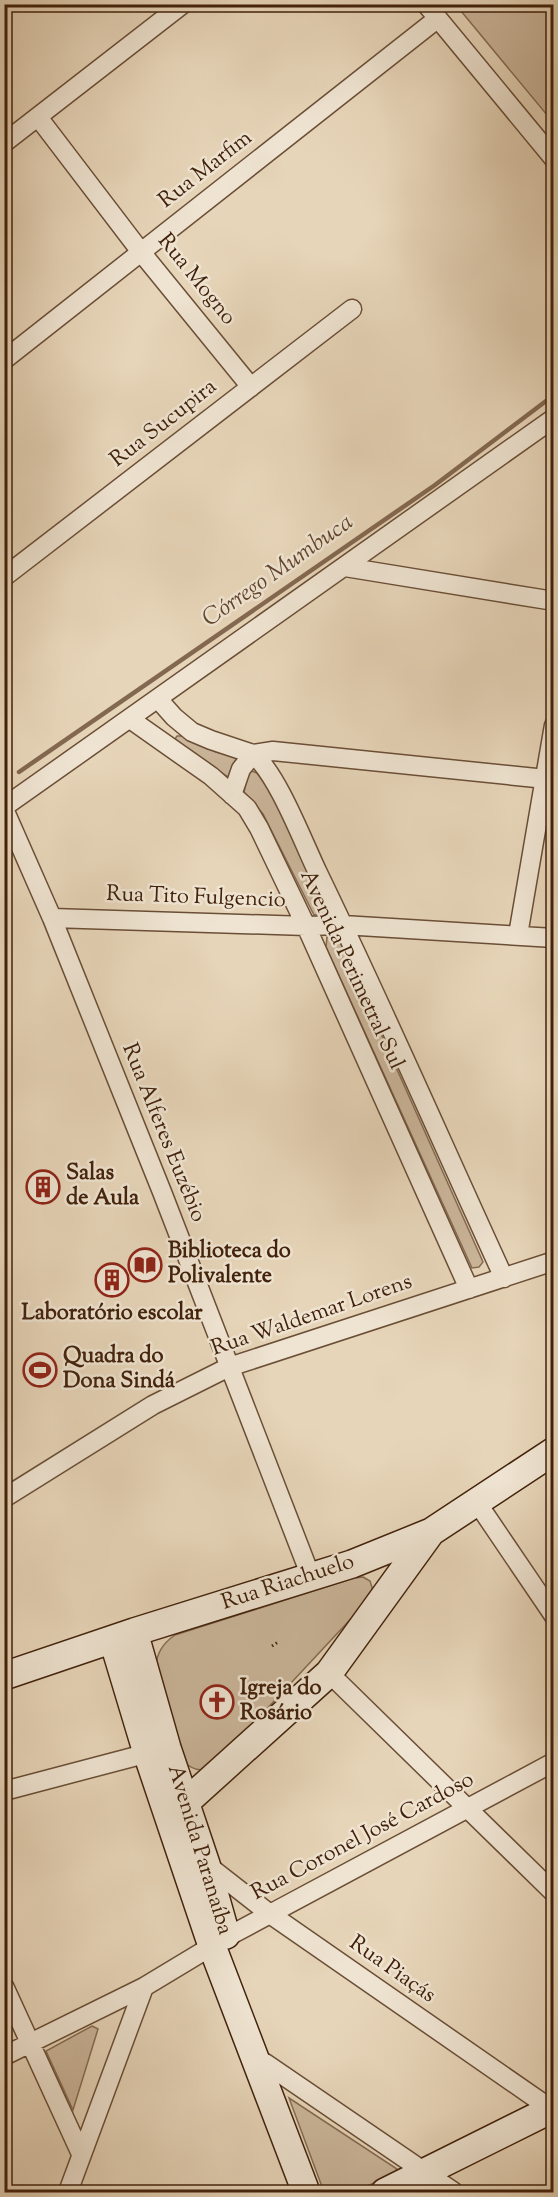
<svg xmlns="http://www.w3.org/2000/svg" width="558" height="2197" font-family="'Sorts Mill Goudy',serif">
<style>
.green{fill:#cbb69b;stroke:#866c53;stroke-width:1.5}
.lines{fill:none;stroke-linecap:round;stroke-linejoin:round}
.stream{stroke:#836850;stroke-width:4.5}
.street-casing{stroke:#6a4e36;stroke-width:21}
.secondary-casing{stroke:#41210b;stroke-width:30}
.path{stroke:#41210b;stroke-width:3;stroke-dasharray:1.5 3;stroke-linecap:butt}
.street{stroke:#efe4d2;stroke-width:18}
.secondary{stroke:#efe4d2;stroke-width:27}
.labels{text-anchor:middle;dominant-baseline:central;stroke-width:5;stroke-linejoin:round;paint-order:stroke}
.street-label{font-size:22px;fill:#41210b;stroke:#efe4d2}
.poi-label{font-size:22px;font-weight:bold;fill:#41210b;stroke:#efe4d2;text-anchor:start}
.water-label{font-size:24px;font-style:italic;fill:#62452e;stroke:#efe4d2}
</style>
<rect width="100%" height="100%" fill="#e7d5b9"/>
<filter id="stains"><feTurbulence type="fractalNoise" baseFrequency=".00333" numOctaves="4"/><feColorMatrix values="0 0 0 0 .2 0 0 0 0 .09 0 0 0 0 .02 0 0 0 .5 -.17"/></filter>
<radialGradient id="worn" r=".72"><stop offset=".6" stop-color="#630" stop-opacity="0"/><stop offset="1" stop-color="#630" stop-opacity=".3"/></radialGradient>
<path class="green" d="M456,5H553V113L547,115Z
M177,736H183L216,752L237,757L228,777L176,743L175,739Z
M249,770L257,773L270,790L325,908L320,914L314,915L263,814L244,792Z
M327,937H334L340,942L483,1262L479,1267L472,1268L326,947Z
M363,1577L370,1581L374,1594L222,1757C205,1770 201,1776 182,1761L155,1669C157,1653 162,1644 175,1635L354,1578Z
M92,2026L98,2029L73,2110L46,2051Z
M289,2098L397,2169L394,2174L354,2192H324Z"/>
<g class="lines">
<path class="stream" d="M19,772L435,485L554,395"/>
<g class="street-casing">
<path id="street" d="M426,4L554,159
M38,117L141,252L251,387
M4,143L183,4
M4,360L437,19
M345,567L554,601
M4,577L352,309
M158,699L174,717L192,732L211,740L253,754L273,751L546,779
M130,719L211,776L247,808L259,828L306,926L469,1289
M253,754C278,775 303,842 318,873C383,1007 442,1143 504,1278
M232,795L241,769L253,754
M4,807L554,418
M4,809L52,918L162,1192L311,1577
M52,918L306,926L343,925L554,938
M518,935L554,725
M4,1498L153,1405L229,1367L554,1261
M476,1501L554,1616
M329,1673L554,1893
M4,1791L156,1751
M206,1864L270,1914L554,2111
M4,1986L81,2154
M4,2056L144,1987L227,1937L554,1762
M255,2060L265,2063L454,2192
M68,2192L144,1987"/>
</g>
<g class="secondary-casing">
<path id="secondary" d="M134,1632L167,1748L206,1864L226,1935
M113,1640L147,1753L212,1946L306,2192
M4,1676L134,1632L352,1564L431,1532L554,1451
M173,1810L185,1803L329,1673L431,1532
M385,2192L554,2108"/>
</g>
<path class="path" d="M272,1646L278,1642"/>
<use href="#street" class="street"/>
<use href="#secondary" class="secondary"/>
</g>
<defs>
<g id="building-ring" transform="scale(1.725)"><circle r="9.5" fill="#efe4d2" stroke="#8f2418" stroke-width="1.5"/><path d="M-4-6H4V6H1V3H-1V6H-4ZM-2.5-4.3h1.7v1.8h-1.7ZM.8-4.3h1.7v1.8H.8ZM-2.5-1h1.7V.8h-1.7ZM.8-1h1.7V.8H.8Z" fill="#8f2418"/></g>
<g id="library-ring" transform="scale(1.725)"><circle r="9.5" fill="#efe4d2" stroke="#8f2418" stroke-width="1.5"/><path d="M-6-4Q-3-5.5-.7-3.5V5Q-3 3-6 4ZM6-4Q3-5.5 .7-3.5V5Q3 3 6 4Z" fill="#8f2418"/></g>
<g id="stadium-ring" transform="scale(1.725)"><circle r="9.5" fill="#efe4d2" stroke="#8f2418" stroke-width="1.5"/><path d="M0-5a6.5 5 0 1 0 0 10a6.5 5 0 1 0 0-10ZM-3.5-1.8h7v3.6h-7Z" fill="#8f2418"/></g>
<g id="church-ring" transform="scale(1.725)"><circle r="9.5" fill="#efe4d2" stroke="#8f2418" stroke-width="1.5"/><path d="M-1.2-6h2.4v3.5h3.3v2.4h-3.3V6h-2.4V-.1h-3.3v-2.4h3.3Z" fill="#8f2418"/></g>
</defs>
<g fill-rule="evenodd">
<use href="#building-ring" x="43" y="1187"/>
<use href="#library-ring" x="145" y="1265"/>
<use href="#building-ring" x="112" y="1280"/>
<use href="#stadium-ring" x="40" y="1370"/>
<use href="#church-ring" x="217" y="1702"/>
</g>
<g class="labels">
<g class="street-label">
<text transform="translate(206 170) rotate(-38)">Rua Marfim</text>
<text transform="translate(196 280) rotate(51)">Rua Mogno</text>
<text transform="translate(164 424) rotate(-38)">Rua Sucupira</text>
<text transform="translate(196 898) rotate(2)">Rua Tito Fulgencio</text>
<text transform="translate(351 970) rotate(65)">Avenida Perimetral Sul</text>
<text transform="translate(163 1133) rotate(68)">Rua Alferes Euzébio</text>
<text transform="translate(312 1316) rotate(-19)">Rua Waldemar Lorens</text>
<text transform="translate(288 1583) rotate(-18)">Rua Riachuelo</text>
<text transform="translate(363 1837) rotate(-28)">Rua Coronel José Cardoso</text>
<text transform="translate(199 1850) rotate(73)">Avenida Paranaíba</text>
<text transform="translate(392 1970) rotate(35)">Rua Piaçás</text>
</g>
<g class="poi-label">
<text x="66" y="1174">Salas<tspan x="66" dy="25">de Aula</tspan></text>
<text x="168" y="1252">Biblioteca do<tspan x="168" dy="25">Polivalente</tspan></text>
<text x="112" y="1314" text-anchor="middle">Laboratório escolar</text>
<text x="63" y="1357">Quadra do<tspan x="63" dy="25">Dona Sindá</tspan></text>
<text x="240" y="1689">Igreja do<tspan x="240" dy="25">Rosário</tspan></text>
</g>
<g class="water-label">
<text transform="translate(278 571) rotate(-35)">Córrego Mumbuca</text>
</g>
</g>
<rect width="558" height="2197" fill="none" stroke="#e7d5b9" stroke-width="24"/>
<rect x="6" y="6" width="546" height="2185" fill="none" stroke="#41210b" stroke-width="3"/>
<rect x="12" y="12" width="534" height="2173" fill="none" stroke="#41210b" stroke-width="1.5"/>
<rect width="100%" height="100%" filter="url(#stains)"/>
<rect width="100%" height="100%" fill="url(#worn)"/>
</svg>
